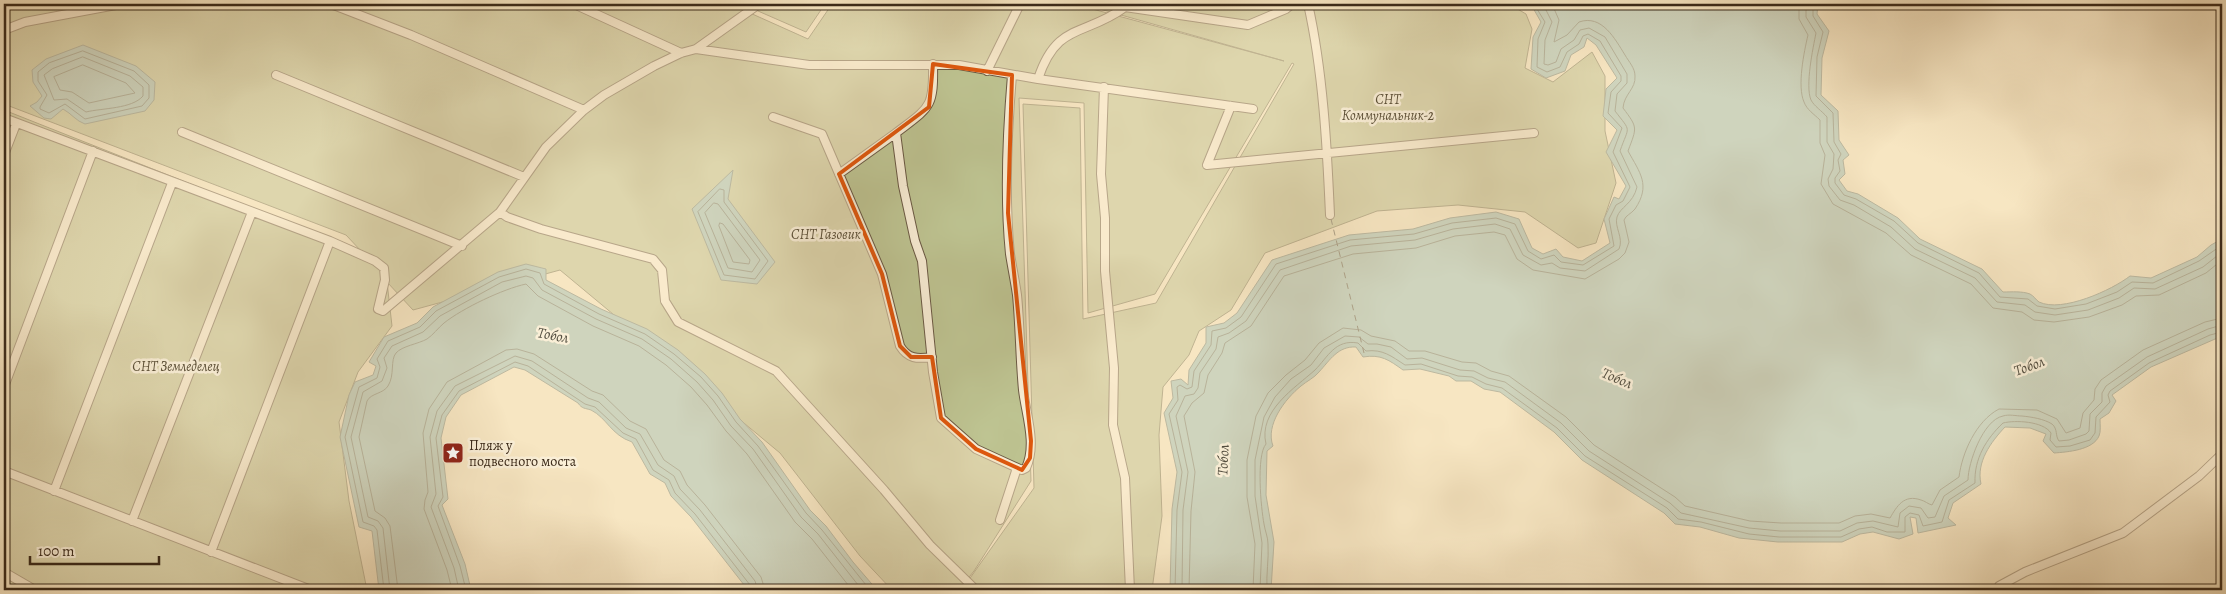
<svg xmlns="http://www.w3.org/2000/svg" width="2226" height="594" font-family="Alegreya,serif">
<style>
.green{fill:#bec492;stroke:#7c7756}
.water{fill:#9dbfb5;stroke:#768377}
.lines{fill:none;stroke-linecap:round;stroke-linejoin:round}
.shore{stroke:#6c7468;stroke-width:1}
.ferry{stroke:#544f41;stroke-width:1;stroke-dasharray:6 5;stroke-linecap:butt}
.street-casing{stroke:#6a5944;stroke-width:10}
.street{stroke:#faefd7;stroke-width:8}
.marked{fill:none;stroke:#df570d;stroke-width:4;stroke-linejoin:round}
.labels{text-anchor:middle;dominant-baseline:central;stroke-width:5;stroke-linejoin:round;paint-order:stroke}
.park-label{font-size:14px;font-style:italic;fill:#5c5038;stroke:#faefd7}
.poi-label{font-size:14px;fill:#3b2a1a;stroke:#faefd7;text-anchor:start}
.water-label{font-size:15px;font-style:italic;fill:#544f41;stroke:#faefd7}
</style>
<rect width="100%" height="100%" fill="#f7e6c2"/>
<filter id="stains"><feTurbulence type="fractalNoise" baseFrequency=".004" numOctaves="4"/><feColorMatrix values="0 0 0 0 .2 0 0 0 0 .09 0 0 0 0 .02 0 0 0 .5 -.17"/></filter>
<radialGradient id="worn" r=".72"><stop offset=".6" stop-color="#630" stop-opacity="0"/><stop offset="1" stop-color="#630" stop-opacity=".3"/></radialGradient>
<path class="green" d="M4,4H730L808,39L832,4H1074L1284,61L1082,4H1509L1526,14L1532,29L1525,68L1553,82L1592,52L1605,76V131L1616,183L1596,243L1578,248L1525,212L1458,205L1377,211L1265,253L1231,310L1199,331L1189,355L1163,387L1159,435L1162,516L1152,590H967L963,588L1034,488L1023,104L1080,108L1083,319L1156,303L1294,64L1292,63L1155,294L1088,313L1084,103L1019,98L1031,481L974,571L961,587L965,590H892L860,556L780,453L560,270L413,310L387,282L392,326L358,372L339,422L349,501L367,590H4V110L362,252L346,235L4,104Z
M742,4H825L806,32Z"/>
<path class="water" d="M1525,4H1818L1817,14L1829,31L1822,58L1821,95L1838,111L1839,140L1849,155L1843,160L1845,174L1839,180L1847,191L1858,194L1898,218L1920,239L1982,269L2003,292C2012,292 2022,291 2030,294C2034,296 2036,300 2039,302C2062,313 2112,290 2130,276L2151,278L2197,257L2211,245L2222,239V336L2151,367L2112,395L2116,401L2109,413L2100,419C2100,424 2101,432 2099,436C2093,450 2068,452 2054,453L2043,441L2046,434L2030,428L2005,427C1991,442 1976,462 1981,484L1953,503L1948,518L1956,525L1918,533L1916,518L1910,517L1913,534L1899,539L1873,532L1860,534L1842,542H1778L1739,538L1700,527L1675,524L1664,513L1582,460L1554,432L1500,392L1484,389L1471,381H1456L1449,376L1420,369L1403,370C1389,360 1381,354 1363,357L1356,347C1338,346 1330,360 1319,372C1314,378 1307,381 1301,386C1285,399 1265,425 1273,446L1267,451L1266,495L1274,542L1271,590H1170L1172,509L1177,472L1164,413L1173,398L1171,381L1181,379L1188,385L1189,370L1206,343V327L1224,323L1237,313L1272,260L1349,235L1413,229L1450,218L1496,212L1519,219L1532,248L1543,254L1556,249L1563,257L1582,261L1610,243L1604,219L1614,197L1619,199L1626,186L1606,152L1617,130L1603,116L1606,89L1617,78L1596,45L1587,38L1584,47L1571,55L1565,71L1546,78L1531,69L1533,37L1541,22L1533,8Z
M83,45L136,66L155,82L154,100L145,111L85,124C76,121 72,114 63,109L51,119L44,118L30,106L37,102L42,96L33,82L32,70L46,59Z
M733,170L728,199L775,262L757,284L721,280L692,209Z
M526,264L546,269V280L601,309L647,329L678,350L705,374L722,393L740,419L762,442L810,510L826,526L853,562L877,590H748L691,517L671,496L665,483L650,474L632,442C611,435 607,418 591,410C585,408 582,409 578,403L525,370L514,367L461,395L446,417L441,438L448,499L442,505L465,564L471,590H379L372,531L359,527L340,437L349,395L355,382L373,375L376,366L369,362L384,337L417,323L433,307L498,272Z"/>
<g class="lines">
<path class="shore" d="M1799,4V19L1808,35C1804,52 1797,86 1804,102C1807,110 1814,114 1820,120V143L1825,155L1821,184L1833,204L1886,233L1911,255L1971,284L1993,308L2022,312L2034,320L2054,322L2089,317L2122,305L2136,296L2159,295L2206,273L2222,260
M1806,4V17L1816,33C1813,48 1805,86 1811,100C1814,106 1822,111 1827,117V142L1834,154L1833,169L1828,179L1829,186L1840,200L1854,205L1891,227L1915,249L1975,278L1997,302L2025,305L2035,312L2055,315L2088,310L2119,298L2134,288L2155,289L2203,267L2222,252
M1813,4V16L1823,32L1817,57L1816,96L1833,113L1834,142L1841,154L1838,160L1840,171L1835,178V183L1844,195L1856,199L1894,221L1918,243L1979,273L2000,297L2028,299L2037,306L2055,309L2086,304L2117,292L2132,282L2153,283L2199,261L2222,245
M83,51L134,71L149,85V98L142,106L85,119L65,104L49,113L40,109V107L47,95L38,81V72L49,63Z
M83,57L130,76L143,87V96C132,109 102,108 86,112L67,99L54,100L44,75L52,69Z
M83,65L126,83L135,93L89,103L72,92L60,90L54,77Z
M720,189L724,190V202L768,261L755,279L724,275L698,212Z
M714,203L718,204L760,260L752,272L728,268L705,213Z
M720,223L723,224L750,260L749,264L733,262L719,226Z
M384,590L377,530L374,526L363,522L345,437L359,387L377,378L380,367L377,359L388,341L420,327L436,311L499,277L526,269L540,273L544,284L599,314L645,334L674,354L701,377L718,396L736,422L758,446L806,513L822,530L870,590
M390,590L383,528L378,521L368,517L351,437L363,392L382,381L387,368L384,358L392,346L423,332L440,316L502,282L526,276L533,278L542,290L596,319L642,339L671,359L697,382L713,400L731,426L753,449L801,517L818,534L862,590
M398,590L390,526L385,518L375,511L359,437L367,401C371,393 383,394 388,386C395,375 390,360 396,353C402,346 418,344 427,339C433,335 438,328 444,323C463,308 503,289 526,284L538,296L593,326L639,346L666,365L691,387L707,405L726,431L747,454L795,522L812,539L852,590
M452,590L447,570L424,509L425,500L428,492L423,433L429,409L447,382L506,350L517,349L534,354L592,391L603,395L630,421L646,429L664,460L680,471L687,485L705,505L761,577L765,590
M459,590L454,568L431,507L436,494L430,437L437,411L455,386L515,356L532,361L588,398L599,402L626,428L640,434L658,465L674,476L680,489L700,510L755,581L758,590
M466,590L460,566L438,506L443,497L436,438L442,415L459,391L515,362L528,366L585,404L595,407L623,433L636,439L653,470L669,480L675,493L695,514L750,585L751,590
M1175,590L1177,510L1182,472L1169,414L1178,400L1177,387L1180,385L1187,389L1192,387L1194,371L1211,345L1212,331L1226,328L1241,317L1276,264L1350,240L1414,234L1452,223L1496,218L1515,224L1528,251L1541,259L1554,255L1561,262L1583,265L1614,246L1609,219L1616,205L1623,201L1630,187L1613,152L1622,128L1608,113L1611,92L1621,81V76L1600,41L1588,34L1583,36L1579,44L1567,52L1560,67L1547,72L1537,67L1538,39L1545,22L1534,4
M1182,590L1183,510L1188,472L1176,416L1185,396L1194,394L1198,388L1200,373L1216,349L1218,337L1229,333L1246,321L1280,270L1351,246L1415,240L1453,229L1495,224L1510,229L1523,255L1541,265L1552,263L1560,268L1585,271L1619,249C1624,238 1614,227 1617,217C1620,207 1633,204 1637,187L1620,151C1629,125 1632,133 1615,111L1617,94L1627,83V74L1605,37L1589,28L1580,30L1574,40L1561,49L1556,62L1548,65L1544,64L1545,40L1552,22L1543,4
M1189,590L1191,511L1195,472L1184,416L1192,403L1204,393L1208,375L1222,353L1225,343L1251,326L1284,276L1353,254L1416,248L1455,236L1494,232L1505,235L1517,259L1533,270L1585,279L1619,259L1625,253L1629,242L1624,220C1626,215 1631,214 1635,209C1651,185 1640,173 1628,151C1637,127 1638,128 1623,108C1624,94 1636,89 1635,76C1635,68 1629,62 1625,55C1615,39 1602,14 1579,22L1567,35L1554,42L1559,20L1552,4
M1253,590L1255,544L1247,497V460L1256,416L1268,393L1286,375L1305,360L1319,343L1343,328L1361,330L1371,336L1395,341L1409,351H1425L1462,362L1476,363L1491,371L1509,376L1566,417L1594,445L1675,497L1685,506L1750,521L1781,523H1839L1855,516L1871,514L1890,518C1897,506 1904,494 1921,500C1925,501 1928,504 1932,505L1940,490L1959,477C1962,453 1976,421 1999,409L2037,410L2057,419L2066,433L2080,428L2083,413L2094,400L2095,389L2101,380L2143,350L2205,322L2222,318
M1260,590L1262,543L1255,496V460L1264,417L1275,397L1291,379L1311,365L1324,348L1345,336L1359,337L1368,344H1377L1391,347L1407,359L1422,358L1460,370L1474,371L1488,378L1505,382L1561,423L1589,451L1670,503L1681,513L1749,528L1780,531H1840L1857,523L1873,521L1898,527L1900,513L1909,506L1921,508L1928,518L1935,517L1944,496L1968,480C1968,463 1983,420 2003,416C2009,414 2016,416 2022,416C2032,417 2044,419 2052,424C2058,429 2055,436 2059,441L2069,440L2086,434L2089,431L2090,414L2102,402V393L2106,386L2147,357L2208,329L2222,325
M1267,590C1266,574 1269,559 1268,544C1268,537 1265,531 1264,524C1261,508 1256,456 1266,444C1258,411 1295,388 1315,370C1328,357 1335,339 1358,343L1366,351C1383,349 1391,356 1405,365L1421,364L1458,376L1472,377L1486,384L1502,388L1557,428L1585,456L1667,508L1678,519L1701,522L1749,534L1779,537H1841L1859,529L1872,527L1887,532H1905V517L1910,513L1919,515L1923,526L1942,522L1949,500L1975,483C1974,459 1986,439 2003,423C2015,420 2043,421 2051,433L2050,440L2056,447L2070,446L2090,440L2095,433L2096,417L2110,402L2108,395L2110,391L2149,363L2210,335L2222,332"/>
<path class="ferry" d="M1331,219L1365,357"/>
<g class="street-casing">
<path id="street" d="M331,4L411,35L584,110
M574,4L681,53
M1308,4C1323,71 1327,146 1330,215
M1125,7L1248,25L1286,9L1292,4
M4,30L25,22L121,4
M696,49L809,65H959L1038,79C1057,21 1085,37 1125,7L1126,4
M933,64C934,108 930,107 896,133L903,186L915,241L922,261L933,372L941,418L976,449L1022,470L1026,468C1037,444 1026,415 1023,390C1020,358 1020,326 1017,295C1015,281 1012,267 1010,254C1004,195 1007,134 1012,75
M987,71L1020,4
M276,75L524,177
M1038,79L1253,109
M1104,87L1101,174L1105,218V271L1114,368L1113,425L1125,478L1130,590
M1231,106L1207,165L1534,133
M773,117L822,134L882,274L900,346C908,359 917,359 932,357
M4,118L330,241L375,261L384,268L385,280L378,309L383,311L500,212L546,147L584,110L604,95L654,66L681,53L696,49L759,4
M182,132L462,246
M4,155L16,124
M839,174L896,133
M500,212L507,217L541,229L653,259L662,270L665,301L678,322L776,371L884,490L930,545L976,590
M4,387L93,151
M4,471L311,590
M54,491L172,183
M1000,520L1017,468
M132,521L252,212
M211,552L330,241
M4,572L35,590
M1878,590H1879
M1998,590L1999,586L2025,572L2123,533L2199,476L2222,454"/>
</g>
<use href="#street" class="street"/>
</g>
<path d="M0 0H2226V594H0ZM933,64L1012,75L1008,213L1031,441L1030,458L1022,470L976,449L941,418L932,357H911L900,346L882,274L839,174L929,107Z" fill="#f7e6c2" fill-opacity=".55" fill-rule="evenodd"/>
<path class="marked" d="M933,64L1012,75L1008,213L1031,441L1030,458L1022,470L976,449L941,418L932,357H911L900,346L882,274L839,174L929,107Z"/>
<defs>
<g id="sight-square" transform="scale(1.125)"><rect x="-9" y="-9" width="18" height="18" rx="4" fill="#8f2418" stroke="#faefd7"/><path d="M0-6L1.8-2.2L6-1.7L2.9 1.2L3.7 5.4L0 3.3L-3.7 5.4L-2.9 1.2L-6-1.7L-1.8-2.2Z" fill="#fff"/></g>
</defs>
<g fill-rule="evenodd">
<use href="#sight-square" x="453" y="453"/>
</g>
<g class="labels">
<g class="park-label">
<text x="1388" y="99">СНТ<tspan x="1388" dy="16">Коммунальник-2</tspan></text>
<text x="826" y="234">СНТ Газовик</text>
<text x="176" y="366">СНТ Земледелец</text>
</g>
<g class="poi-label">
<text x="469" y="445">Пляж у<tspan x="469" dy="16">подвесного моста</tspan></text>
</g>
<g class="water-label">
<text transform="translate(553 335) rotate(11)">Тобол</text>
<text transform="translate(2029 366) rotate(-20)">Тобол</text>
<text transform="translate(1617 378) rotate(23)">Тобол</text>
<text transform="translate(1223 460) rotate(-87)">Тобол</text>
</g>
</g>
<rect width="2226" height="594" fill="none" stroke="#f7e6c2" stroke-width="20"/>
<rect x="5" y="5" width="2216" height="584" fill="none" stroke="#3b2a1a" stroke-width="2.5"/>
<rect x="10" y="10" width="2206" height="574" fill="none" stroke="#3b2a1a"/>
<path d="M30 556v8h129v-8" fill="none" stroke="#3b2a1a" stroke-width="2.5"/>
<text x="38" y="556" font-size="15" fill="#3b2a1a" stroke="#faefd7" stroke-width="4" paint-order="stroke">100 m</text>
<rect width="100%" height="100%" filter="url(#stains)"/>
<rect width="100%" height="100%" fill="url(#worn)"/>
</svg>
